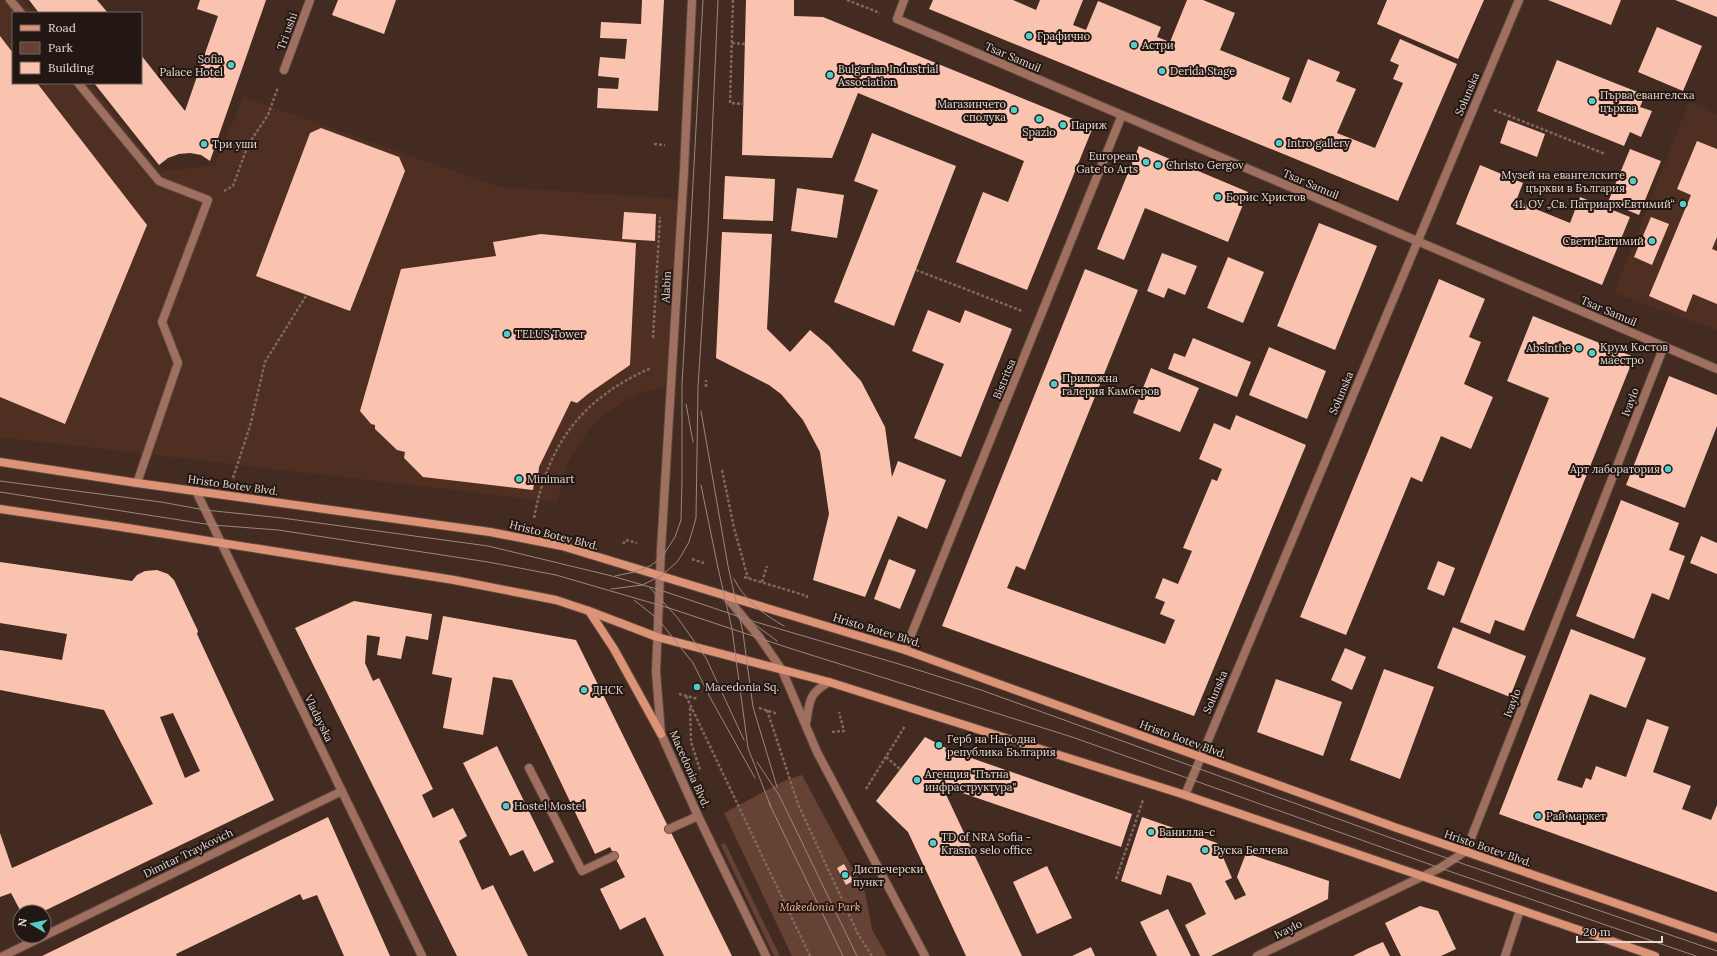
<svg xmlns="http://www.w3.org/2000/svg" width="1717" height="956" font-family="Lora,serif">
<style>
.built{fill:#4f2f22}
.green{fill:#664234}
.building{fill:#f9c3af;fill-rule:evenodd}
.lines{fill:none;stroke-linecap:round;stroke-linejoin:round}
.lane-casing{stroke:#5e473d;stroke-width:10}
.street-casing{stroke:#5e473d;stroke-width:10}
.secondary-casing{stroke:#5e473d;stroke-width:10}
.path{stroke:#7e685f;stroke-width:2.5;stroke-dasharray:3 2;stroke-linecap:butt}
.lane{stroke:#9f705f;stroke-width:8}
.street{stroke:#9f705f;stroke-width:8}
.secondary{stroke:#dd9376;stroke-width:8}
.tram{stroke:#9b867e;stroke-width:1}
.poi-dot{fill:#53cdc9;stroke:#221712;stroke-width:1.5}
.labels{text-anchor:middle;dominant-baseline:central;stroke-width:4;stroke-linejoin:round;paint-order:stroke}
.street-label{font-size:11px;fill:#e8d7d0;stroke:#221712}
.poi-label{font-size:11px;fill:#e8d7d0;stroke:#221712;text-anchor:start}
.park-label{font-size:11px;font-style:italic;fill:#f8b196;stroke:#221712}
</style>
<rect width="100%" height="100%" fill="#442b21"/>
<path class="built" d="M0,0H23L33,13H13V83H89L160,172L215,165L243,97L499,187L677,199L666,386L643,392L621,403L602,417L585,435L572,455L565,470L557,502L0,437Z
M1689,102L1717,114V330L1614,293Z"/>
<path class="green" d="M802,775L865,892L872,929L887,956H792L724,813L784,781Z
M725,843L780,956H774L721,845Z"/>
<path class="building" d="M29,0H97L108,13H39Z
M200,0H266L210,161L201,155L190,153L179,154L168,158L159,165L94,83H141V55L185,111L218,16L197,9Z
M338,0H396L384,34L332,15Z
M642,0H664L658,111L597,108L598,88L618,89L619,78L598,76L600,57L625,59L627,39L600,38L601,22L641,24Z
M746,0H794V16L823,17L1093,127L1027,290L956,262L983,192L1008,202L1024,161L858,93L832,158L742,155Z
M933,0H1013L1036,10L1040,0H1083L1073,25L1086,30L1098,1L1161,27L1157,37L1170,42L1187,0H1203L1235,13L1220,50L1290,78L1282,99L1291,103L1308,59L1340,72L1336,81L1356,89L1337,133L1375,148L1403,83L1393,79L1399,65L1390,61L1400,39L1457,64L1398,201L929,9Z
M1387,0H1484L1458,59L1377,24Z
M1548,0H1621L1611,25Z
M1675,0H1717V17Z
M1657,27L1702,46L1683,91L1638,72Z
M0,36L13,53V83H37L147,225L65,424L0,397Z
M1557,60L1645,95L1640,107L1652,111L1641,137L1630,132L1624,146L1537,111Z
M1508,120L1545,134L1537,157L1500,143Z
M321,128L399,157L405,171L350,311L256,276L310,133Z
M872,133L956,166L894,326L834,302L878,190L854,181Z
M1697,141L1717,149V237L1712,249L1717,251V304L1693,294L1686,312L1649,296L1691,195L1677,189Z
M1139,146L1248,192L1228,242L1145,208L1124,260L1097,249Z
M1630,149L1661,161L1639,215L1608,202Z
M1480,165L1523,183L1516,201L1570,223L1580,197L1630,217L1602,285L1456,224Z
M725,176L775,179L773,221L723,219Z
M797,188L844,195L837,238L791,231Z
M624,212L656,214L655,241L622,239Z
M1651,217L1669,224L1652,265L1634,257Z
M1319,223L1377,246L1335,350L1277,326Z
M722,232L772,234L767,329L790,352L810,330L829,346L861,381L885,427L892,477L898,461L946,480L927,529L898,516L865,597L813,580L829,514L820,452L803,420L781,394L769,385L716,358Z
M541,234L636,243L630,365L588,394L577,403L571,401L539,467L538,477H535L533,490L423,477L404,458L405,452L397,450L375,429V425L371,424L360,411L401,269L496,256L493,242Z
M1162,253L1197,266L1185,295L1168,288L1164,298L1147,291Z
M1228,257L1264,272L1243,323L1207,308Z
M1085,269L1138,290L1025,570L1016,566L1007,588L1165,644L1175,620L1160,614L1165,602L1155,598L1163,578L1178,584L1192,551L1183,548L1212,479L1217,481L1222,469L1199,459L1214,423L1230,430L1236,415L1306,445L1194,716L942,626Z
M1439,279L1485,299L1469,337L1481,342L1464,384L1493,397L1471,449L1441,436L1422,482L1411,477L1346,635L1300,617Z
M928,310L960,323L965,310L1012,329L961,457L914,438L944,364L912,351Z
M1533,316L1634,357L1524,631L1495,620L1490,634L1460,622L1549,398L1507,381Z
M1193,338L1251,362L1237,397L1168,369L1174,353L1185,357Z
M1269,347L1326,371L1307,419L1249,395Z
M1151,368L1199,388L1180,432L1133,413Z
M1669,376L1717,395V426L1685,508L1626,485Z
M1621,500L1679,523L1669,550L1685,556L1669,600L1652,593L1634,639L1576,616Z
M1701,536L1717,543V574L1690,563Z
M889,559L916,570L900,609L874,599Z
M1438,561L1455,568L1444,596L1427,589Z
M0,562L132,581L137,575L145,571L157,570L168,574L174,580L198,631L197,634L274,800L42,912H21L11,893L0,897V833L12,868L153,804L104,710L0,690V650L62,660L67,634L0,623ZM173,713L200,771L185,778L160,717Z
M354,601L432,614L428,640L406,636L401,659L377,655L380,637L367,635L365,663L373,681L379,678L433,789L422,795L433,818L453,808L467,836L459,841L482,890L493,885L528,956H457L295,628Z
M443,616L576,640L732,956H664L645,917L620,930L600,889L625,877L610,847L595,854L512,680L493,677L483,735L443,728L452,678L432,674Z
M1453,627L1526,656L1510,697L1437,668Z
M1571,629L1646,658L1626,708L1590,694L1557,780L1582,788L1586,778L1591,780L1596,766L1626,777L1647,719L1669,727L1653,772L1691,786L1682,809L1711,820L1717,805V892L1499,814Z
M1345,648L1366,657L1352,690L1331,680Z
M1384,669L1434,687L1400,779L1350,760Z
M1276,679L1342,702L1323,756L1257,732Z
M925,737L954,752L1132,814L1121,847L942,786L1022,956H966L908,832L876,801Z
M497,746L554,862L534,872L523,850L510,856L463,763Z
M328,817L390,956H344L317,895L303,900L300,894L176,954L177,956H42Z
M1142,817L1217,843L1232,878L1225,881L1235,900L1246,895L1237,877L1246,853L1329,881L1328,899L1211,956H1200L1185,925L1206,914L1191,883L1167,875L1161,895L1121,881Z
M844,864L853,881L846,885L837,868Z
M1047,866L1072,918L1037,934L1013,882Z
M1420,906L1438,911L1456,949L1441,956H1401L1385,923Z
M1168,909L1189,952L1191,956H1157L1140,922Z
M1383,942L1390,956H1353L1369,948Z
M1091,947L1095,956H1072Z"/>
<g class="lines">
<g class="lane-casing">
<path id="lane" d="M10,0L21,13
M78,83L159,181L208,200L162,322L178,363L137,483
M529,768L582,871L614,856
M669,829L698,816"/>
</g>
<g class="street-casing">
<path id="street" d="M692,0L684,171L661,550L656,672L661,734L698,816L766,956
M904,0L897,19L1717,369
M284,70L310,0
M196,491L422,956
M725,595L760,638L782,670L817,752L925,956
M905,650L1122,115
M806,723C810,701 808,694 829,682
M1185,795L1519,0
M44,936L342,791
M3,956L44,936
M1257,956L1440,868L1466,851L1664,346
M1505,956L1520,910"/>
</g>
<g class="secondary-casing">
<path id="secondary" d="M0,462L137,483L490,532L562,546L905,650L1397,828L1717,938
M0,509L115,526L454,580L556,600L589,611L657,637L829,682L1185,795L1655,956
M589,611L614,649L661,734"/>
</g>
<path class="path" d="M733,0L730,103L744,104
M847,0L880,13
M732,43L745,44
M1494,110L1605,154
M654,144L665,145
M224,191L233,186L248,145L268,115L278,87
M916,270L1022,311
M653,338L660,217
M706,387V380
M722,470L734,528L748,578
M233,478L250,426L265,362L306,296
M534,518C548,444 581,399 651,368
M623,544L626,540L637,543
M692,559L704,563
M744,577L807,596L806,600
M762,582L767,566
M679,694L698,699
M686,696L810,956
M690,708L691,742L700,770
M759,708L778,714
M767,710L798,804L858,934L872,956
M832,732L844,731L839,712
M886,757L900,769
M866,789L905,726
M1116,879L1143,800"/>
<use href="#lane" class="lane"/>
<use href="#street" class="street"/>
<use href="#secondary" class="secondary"/>
<path class="tram" d="M686,404L693,442
M701,411L728,566L743,633L753,707L777,787
M0,481L161,502L205,510L282,518L488,546L612,576L660,590L749,620L899,664L981,690L1452,860L1717,951
M701,485L718,568L732,629L748,748L771,807
M0,492L212,525L278,530L488,562L556,575L669,608L789,648L1072,737L1440,868L1696,956
M615,576L634,572L650,566L662,557L675,537L681,520L682,481V385L703,0
M734,579C745,601 763,614 784,626
M650,588L677,617L706,658L744,740
M611,589L642,585L661,576L677,562L681,556L689,542L696,518L698,387L708,229L718,0
M634,600L658,619L693,663L712,701L755,778
M753,623L777,641
M757,762L779,795L857,956
M769,803L843,956"/>
</g>
<g class="poi-dot">
<circle cx="1029" cy="36" r="4"/>
<circle cx="1134" cy="45" r="4"/>
<circle cx="231" cy="65" r="4"/>
<circle cx="1162" cy="71" r="4"/>
<circle cx="830" cy="75" r="4"/>
<circle cx="1592" cy="101" r="4"/>
<circle cx="1014" cy="110" r="4"/>
<circle cx="1039" cy="119" r="4"/>
<circle cx="1063" cy="125" r="4"/>
<circle cx="1279" cy="143" r="4"/>
<circle cx="204" cy="144" r="4"/>
<circle cx="1146" cy="162" r="4"/>
<circle cx="1158" cy="165" r="4"/>
<circle cx="1633" cy="181" r="4"/>
<circle cx="1218" cy="197" r="4"/>
<circle cx="1683" cy="204" r="4"/>
<circle cx="1652" cy="241" r="4"/>
<circle cx="507" cy="334" r="4"/>
<circle cx="1579" cy="348" r="4"/>
<circle cx="1592" cy="353" r="4"/>
<circle cx="1054" cy="384" r="4"/>
<circle cx="1668" cy="469" r="4"/>
<circle cx="519" cy="479" r="4"/>
<circle cx="697" cy="687" r="4"/>
<circle cx="584" cy="690" r="4"/>
<circle cx="939" cy="745" r="4"/>
<circle cx="917" cy="780" r="4"/>
<circle cx="506" cy="806" r="4"/>
<circle cx="1538" cy="816" r="4"/>
<circle cx="1151" cy="832" r="4"/>
<circle cx="933" cy="843" r="4"/>
<circle cx="1205" cy="850" r="4"/>
<circle cx="845" cy="875" r="4"/>
</g>
<g class="labels">
<g class="street-label">
<text transform="translate(287 31) rotate(-70)">Tri ushi</text>
<text transform="translate(1013 57) rotate(23)">Tsar Samuil</text>
<text transform="translate(1467 94) rotate(-67)">Solunska</text>
<text transform="translate(1311 184) rotate(23)">Tsar Samuil</text>
<text transform="translate(666 287) rotate(-87)">Alabin</text>
<text transform="translate(1609 311) rotate(23)">Tsar Samuil</text>
<text transform="translate(1004 379) rotate(-68)">Bistritsa</text>
<text transform="translate(1341 393) rotate(-67)">Solunska</text>
<text transform="translate(1630 402) rotate(-69)">Ivaylo</text>
<text transform="translate(233 485) rotate(8)">Hristo Botev Blvd.</text>
<text transform="translate(554 535) rotate(14)">Hristo Botev Blvd.</text>
<text transform="translate(877 630) rotate(17)">Hristo Botev Blvd.</text>
<text transform="translate(1215 692) rotate(-67)">Solunska</text>
<text transform="translate(1512 703) rotate(-69)">Ivaylo</text>
<text transform="translate(319 718) rotate(64)">Vladayska</text>
<text transform="translate(1183 739) rotate(20)">Hristo Botev Blvd.</text>
<text transform="translate(690 769) rotate(66)">Macedonia Blvd.</text>
<text transform="translate(1488 848) rotate(19)">Hristo Botev Blvd.</text>
<text transform="translate(188 853) rotate(-26)">Dimitar Traykovich</text>
<text transform="translate(1288 929) rotate(-26)">Ivaylo</text>
</g>
<g class="poi-label">
<text x="1037" y="36">Графично</text>
<text x="1142" y="45">Астри</text>
<text x="223" y="59" text-anchor="end">Sofia<tspan x="223" dy="13">Palace Hotel</tspan></text>
<text x="838" y="69">Bulgarian Industrial<tspan x="838" dy="13">Association</tspan></text>
<text x="1170" y="71">Derida Stage</text>
<text x="1600" y="95">Първа евангелска<tspan x="1600" dy="13">църква</tspan></text>
<text x="1006" y="104" text-anchor="end">Магазинчето<tspan x="1006" dy="13">сполука</tspan></text>
<text x="1071" y="125">Париж</text>
<text x="1039" y="132" text-anchor="middle">Spazio</text>
<text x="1287" y="143">Intro gallery</text>
<text x="212" y="144">Три уши</text>
<text x="1138" y="156" text-anchor="end">European<tspan x="1138" dy="13">Gate to Arts</tspan></text>
<text x="1166" y="165">Christo Gergov</text>
<text x="1625" y="175" text-anchor="end">Музей на евангелските<tspan x="1625" dy="13">църкви в България</tspan></text>
<text x="1226" y="197">Борис Христов</text>
<text x="1675" y="204" text-anchor="end">41. ОУ „Св. Патриарх Евтимий“</text>
<text x="1644" y="241" text-anchor="end">Свети Евтимий</text>
<text x="515" y="334">TELUS Tower</text>
<text x="1600" y="347">Крум Костов<tspan x="1600" dy="13">маестро</tspan></text>
<text x="1571" y="348" text-anchor="end">Absinthe</text>
<text x="1062" y="378">Приложна<tspan x="1062" dy="13">галерия Камберов</tspan></text>
<text x="1660" y="469" text-anchor="end">Арт лаборатория</text>
<text x="527" y="479">Minimart</text>
<text x="705" y="687">Macedonia Sq.</text>
<text x="592" y="690">ДНСК</text>
<text x="947" y="739">Герб на Народна<tspan x="947" dy="13">република България</tspan></text>
<text x="925" y="774">Агенция "Пътна<tspan x="925" dy="13">инфраструктура"</tspan></text>
<text x="514" y="806">Hostel Mostel</text>
<text x="1546" y="816">Рай маркет</text>
<text x="1159" y="832">Ванилла-с</text>
<text x="941" y="837">TD of NRA Sofia -<tspan x="941" dy="13">Krasno selo office</tspan></text>
<text x="1213" y="850">Руска Белчева</text>
<text x="853" y="869">Диспечерски<tspan x="853" dy="13">пункт</tspan></text>
</g>
<g class="park-label">
<text x="820" y="907">Makedonia Park</text>
</g>
</g>
<rect x="12" y="12" width="130" height="72" fill="#221712" stroke="#71645e"/>
<rect x="20" y="25" width="20" height="6" fill="#dd9376" stroke="#71645e"/>
<text x="48" y="32" font-size="12" fill="#e8d7d0">Road</text>
<rect x="20" y="42" width="20" height="12" fill="#664234" stroke="#71645e"/>
<text x="48" y="52" font-size="12" fill="#e8d7d0">Park</text>
<rect x="20" y="62" width="20" height="12" fill="#f9c3af" stroke="#71645e"/>
<text x="48" y="72" font-size="12" fill="#e8d7d0">Building</text>
<g transform="translate(32 924) rotate(279)"><circle r="19" fill="#221712" stroke="#71645e"/>
<path d="M0-3L7 15L0 10L-7 15Z" fill="#53cdc9"/>
<text y="-6" font-size="11" font-weight="bold" text-anchor="middle" fill="#e8d7d0">N</text>
</g>
<path d="M1577 936v6h85v-6" fill="none" stroke="#e8d7d0" stroke-width="2"/>
<text x="1583" y="936" font-size="12" fill="#e8d7d0" stroke="#221712" stroke-width="3" paint-order="stroke">20 m</text>
</svg>
